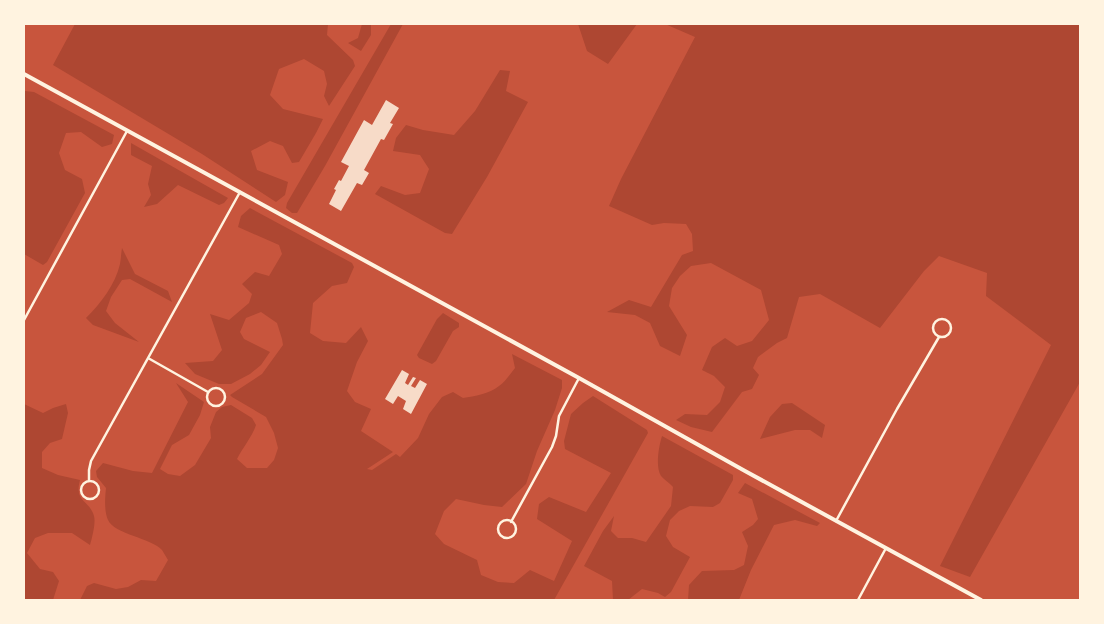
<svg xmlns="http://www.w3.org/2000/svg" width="1104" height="624" font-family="Figtree,sans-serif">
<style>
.green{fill:#ae4732}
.building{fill:#f7dbc8}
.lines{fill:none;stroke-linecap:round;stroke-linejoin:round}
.minor{stroke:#fff3e0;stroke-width:2.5}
.tertiary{stroke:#fff3e0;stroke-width:4}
</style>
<rect width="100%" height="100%" fill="#c8553d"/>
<path class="green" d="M75,24H328L327,35L353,60L355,66L329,106L324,96L327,84L324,71L304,59L279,69L270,95L283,109L323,119L316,133L299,162L292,163L283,146L270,141L251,151L257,170L288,182L285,195L276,202L202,154L53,65Z
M362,24H371V35L361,51L348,43L358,38Z
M391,24H403L325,166L297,213H292L286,208L287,203Z
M578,24H637L608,64L587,51Z
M665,24H1080V382L970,577L940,566L1051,345L986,296L987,273L939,256L924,271L880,328L820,294L799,297L787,338L777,343L758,357L753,368L759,375L752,389L742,392L712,432L691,427L676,420L685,414L707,415L720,402L725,387L714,376L702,370L712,347L725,338L737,346L752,341L769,320L761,290L711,263L691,266L680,276L672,288L669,306L687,335L680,356L660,346L650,323L635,315L607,312L629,300L651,307L682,255L693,251L692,234L686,224L664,223L652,225L609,206L621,179L695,37Z
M500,70L510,71L506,91L528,102L487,177L452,234L445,233L375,194L381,186L405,195L420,193L429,169L420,155L393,151L396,138L406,125L423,130L454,135L475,111Z
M25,91L34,92L114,135L112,144L102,147L81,132L66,133L59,153L65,170L82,179L85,193L47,262L43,265L24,254V94Z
M131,143L228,198L224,203L219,205L178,185L157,204L144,207L151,195L148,184L152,166L131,155Z
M250,208L352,263L354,267L347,283L332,286L313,303L310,333L323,341L346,343L361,327L368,341L357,362L347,391L355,402L371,409L361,431L393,452L367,469L372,470L396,454L400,457L418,438L429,414L442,397L453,392L463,398C475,396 489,394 499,386C505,382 510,374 515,368L512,354L562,380V388L555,410L537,451L526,484L502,507L484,505L456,499L444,511L435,534L444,544L477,560L481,575L498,582L514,583L530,570L554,581L572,541L537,519L539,504L549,497L586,512L611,473L565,449L564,441L571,414L583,403L593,396L647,430L648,433L554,600H80L87,586L94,583L116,589L128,587L141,580L156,581L168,560C166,557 164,553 162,550C151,538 114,534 108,520C104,511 105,498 106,488L97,477L96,471L103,463L133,471L152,473L188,402L176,383L204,402L200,415L189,435L172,445L160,469L168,474L180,476L195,465L211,438L210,427L216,412L222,407L231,405L252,418L256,425C252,437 243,447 237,459L247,468H267L274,460L278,448L274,433L266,417L232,397L230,395L262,374L283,345L282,339L277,323L261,312L246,318L240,332L244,339L270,352L261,365L250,374L231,384H219L195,374L185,363L213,361L222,350L210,314L229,320L249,303L252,294L242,284L255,272L269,276L282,254L279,245L238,227L241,216Z
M122,248L135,274L168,291L172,302L130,279L122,280L111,297L106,311L115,323L139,342L93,325L86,318C101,303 115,285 120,264C121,259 121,253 122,248Z
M443,313L459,323V327L453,331L436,361L432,364L419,358L417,355L437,319Z
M792,403L825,425L822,438L810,430H795L760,439L770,417L782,404Z
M24,404L43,413L53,408L66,404L68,413L62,439L50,443L42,452V468L58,475L80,480C74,503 89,499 94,516C96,523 92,538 90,545L72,533H48L35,538L27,553L40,569L53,572L59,581L53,600H24Z
M662,436L733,475V480L720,503L713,507L690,506L679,511L670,520L666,536L673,547L690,557L671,592L665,597L658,593L642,589L628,600H613L612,581L584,566L603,531L614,516L611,531L618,538H632L646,542L671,506L673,487C670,483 664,480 661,476C655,466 659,446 662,436Z
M745,483L820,523L817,526L795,520L774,525L751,570L739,600H688L689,585L702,571L734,570L744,565L748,546L742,532L753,525L758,519L752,499L738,493Z"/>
<path class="building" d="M386,100L399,108L390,123L393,124L384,140L381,139L364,170L369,173L362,185L357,183L341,211L329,204L336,190L334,189L339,180L341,181L349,166L341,162L364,120L372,125Z
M402,370L409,374L405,383L408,385L413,377L416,378L411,386L415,388L420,380L427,384L411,414L403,409L406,401L398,396L393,404L385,399Z"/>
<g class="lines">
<path class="minor" d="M933 328a9 9 0 1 1 18 0a9 9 0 1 1-18 0Z
M24,320L127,131
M148,358L208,392
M207 397a9 9 0 1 1 18 0a9 9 0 1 1-18 0Z
M81 490a9 9 0 1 1 18 0a9 9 0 1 1-18 0Z
M89,481V470L91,461L240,192
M498 529a9 9 0 1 1 18 0a9 9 0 1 1-18 0Z
M836,521L897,409L939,337
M511,522L552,447L556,436L559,416L579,378
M858,600L886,548"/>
<path class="tertiary" d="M24,74L579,378L745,471L981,600"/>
</g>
<rect width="1104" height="624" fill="none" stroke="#fff3e0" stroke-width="50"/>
</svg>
